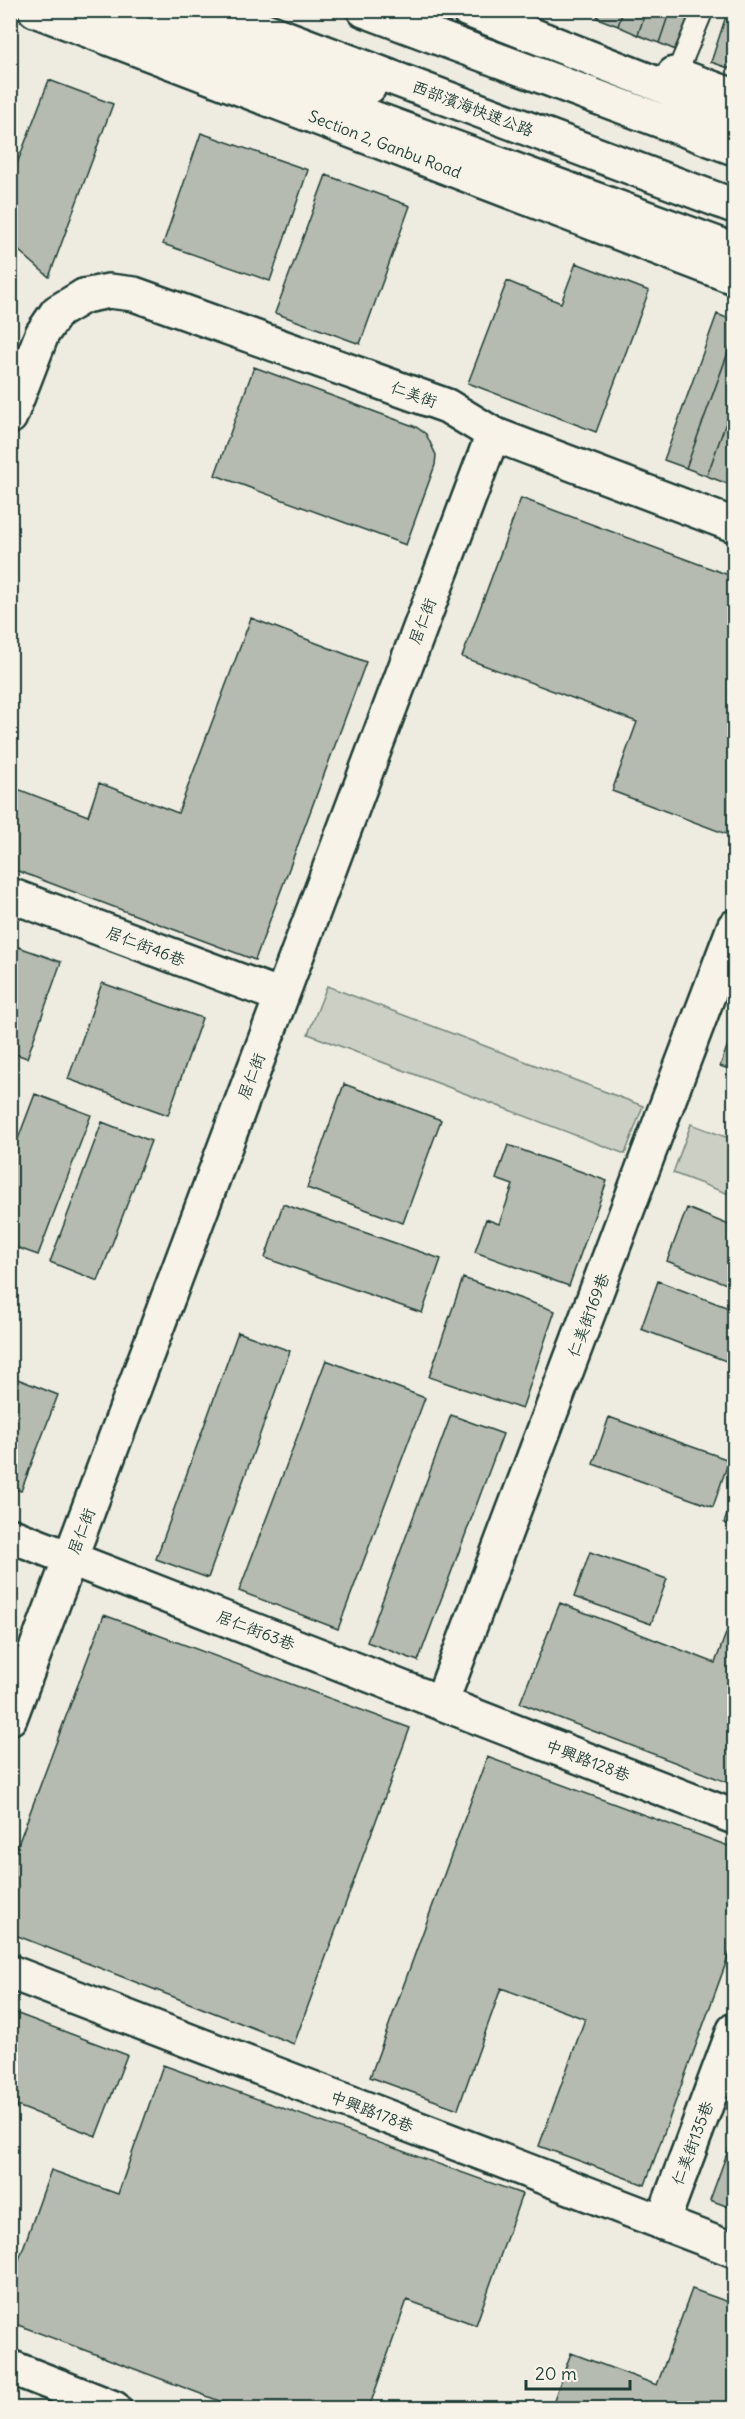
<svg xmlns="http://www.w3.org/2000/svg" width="745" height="2419" font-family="Delius,'LXGW WenKai TC',sans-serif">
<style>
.green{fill:#cccfc4;stroke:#76867c;stroke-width:1.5}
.building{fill:#b5bbb0;stroke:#1f3d34;stroke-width:1.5}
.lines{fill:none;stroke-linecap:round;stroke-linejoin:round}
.lane-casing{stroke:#1f3d34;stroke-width:24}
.street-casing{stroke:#1f3d34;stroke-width:38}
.secondary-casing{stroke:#1f3d34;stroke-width:38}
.highway-casing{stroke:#1f3d34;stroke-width:38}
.lane{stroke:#f7f3e8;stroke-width:20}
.street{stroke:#f7f3e8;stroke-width:33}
.secondary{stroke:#f7f3e8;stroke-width:33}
.highway{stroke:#f7f3e8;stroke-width:33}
.labels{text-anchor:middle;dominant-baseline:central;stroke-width:5;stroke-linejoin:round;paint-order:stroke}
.street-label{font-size:16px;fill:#1f3d34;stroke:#f7f3e8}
</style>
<rect width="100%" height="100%" fill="#eeece1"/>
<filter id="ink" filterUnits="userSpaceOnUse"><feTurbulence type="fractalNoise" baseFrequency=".0167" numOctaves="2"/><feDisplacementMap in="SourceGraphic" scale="12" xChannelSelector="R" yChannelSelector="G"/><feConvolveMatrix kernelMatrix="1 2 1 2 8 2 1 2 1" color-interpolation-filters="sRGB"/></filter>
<g filter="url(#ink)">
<path class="green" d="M327,986L643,1106L625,1154L308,1034Z
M691,1124L734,1140V1196L673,1173Z"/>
<path class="building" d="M600,10H623L618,26L597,18Z
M623,10H646L638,35L618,26Z
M646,10H670L659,43L638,35Z
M670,10H699L680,52L659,43Z
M728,10H734V58L731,69L711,62Z
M49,80L113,104L49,277L10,243V182Z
M201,133L308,170L270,281L163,244Z
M326,175L410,206L360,344L275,313Z
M576,263L649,291L596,432L468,383L507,281L561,303Z
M717,314L734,321V336L686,468L664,460Z
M734,336V400L707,476L686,468Z
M254,367L416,427L426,434L436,455L435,465L406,545L215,475Z
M734,400V481L733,486L707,476Z
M521,498L734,577V837L612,791L637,722L462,657Z
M251,618L366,662L255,960L10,868V786L88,816L99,783L178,813Z
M10,944L61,962L27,1058L10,1052Z
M102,983L202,1018L168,1115L68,1079Z
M734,1028V1071L720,1066Z
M344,1084L441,1120L403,1223L307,1188Z
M35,1094L91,1115L38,1255L10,1245V1160Z
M102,1122L151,1141L98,1281L50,1262Z
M508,1145L607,1181L569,1286L475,1252L486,1219L499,1224L513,1185L496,1179Z
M283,1204L441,1259L422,1313L265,1258Z
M687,1208L734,1227V1287L667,1261Z
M463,1278L555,1311L522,1409L429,1377Z
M658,1281L734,1310V1364L641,1329Z
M238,1332L290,1351L208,1578L156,1559Z
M326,1360L425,1398L338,1629L239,1591Z
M10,1376L58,1395L21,1491L10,1487Z
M451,1415L503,1434L418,1661L367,1642Z
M609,1417L729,1460L713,1507L593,1464Z
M734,1495V1526L724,1523Z
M590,1552L667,1579L651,1624L574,1597Z
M560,1603L715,1663L731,1620L734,1621V1785L520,1703Z
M104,1615L410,1728L294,2044L10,1933V1866Z
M487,1757L734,1848V1941L645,2185L539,2146L585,2019L501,1988L458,2109L370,2077Z
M10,2011L127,2055L96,2136L17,2106L10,2124Z
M163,2065L522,2194L476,2325L407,2300L369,2408H238L10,2322V2285L51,2170L118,2194Z
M734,2134V2209L710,2200Z
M692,2289L734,2304V2408H551L571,2353L657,2385Z"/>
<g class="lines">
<g class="lane-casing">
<path id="lane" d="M676,75L703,10"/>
</g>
<g class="street-casing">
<path id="street" d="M10,417L42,334L57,312L84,296
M10,895L281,996
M10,1535L734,1817
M441,1703L734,927
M10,1718L493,434
M10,1972L734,2250
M662,2223L734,2030"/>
</g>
<g class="secondary-casing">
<path id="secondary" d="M35,10L734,277
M166,10L369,87
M674,74L734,96
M84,296L109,291L134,294L447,406L493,434L734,525
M10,2367L114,2408"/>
</g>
<g class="highway-casing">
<path id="highway" d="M78,10L734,250
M212,10L734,206
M364,10L734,148
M468,10L734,114"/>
</g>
<use href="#lane" class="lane"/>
<use href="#street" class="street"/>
<use href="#secondary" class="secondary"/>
<use href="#highway" class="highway"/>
</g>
</g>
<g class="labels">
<g class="street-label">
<text transform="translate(473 108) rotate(21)">西部濱海快速公路</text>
<text transform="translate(385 144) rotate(21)">Section 2, Ganbu Road</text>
<text transform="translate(414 394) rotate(20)">仁美街</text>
<text transform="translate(422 621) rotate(-69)">居仁街</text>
<text transform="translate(146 946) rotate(21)">居仁街46巷</text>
<text transform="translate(251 1076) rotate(-69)">居仁街</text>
<text transform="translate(588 1315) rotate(-69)">仁美街169巷</text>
<text transform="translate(81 1531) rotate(-69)">居仁街</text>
<text transform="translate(256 1630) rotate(21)">居仁街63巷</text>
<text transform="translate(588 1760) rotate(21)">中興路128巷</text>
<text transform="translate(372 2111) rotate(21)">中興路178巷</text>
<text transform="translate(692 2143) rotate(-69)">仁美街135巷</text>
</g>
</g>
<rect width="745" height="2419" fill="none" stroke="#f7f3e8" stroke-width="36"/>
<rect x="18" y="18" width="709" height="2383" fill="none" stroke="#1f3d34" stroke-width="2" filter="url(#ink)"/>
<path d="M526 2380v9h104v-9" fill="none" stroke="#1f3d34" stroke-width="3"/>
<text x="535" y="2380" font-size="18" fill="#1f3d34" stroke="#f7f3e8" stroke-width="4.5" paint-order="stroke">20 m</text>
</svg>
